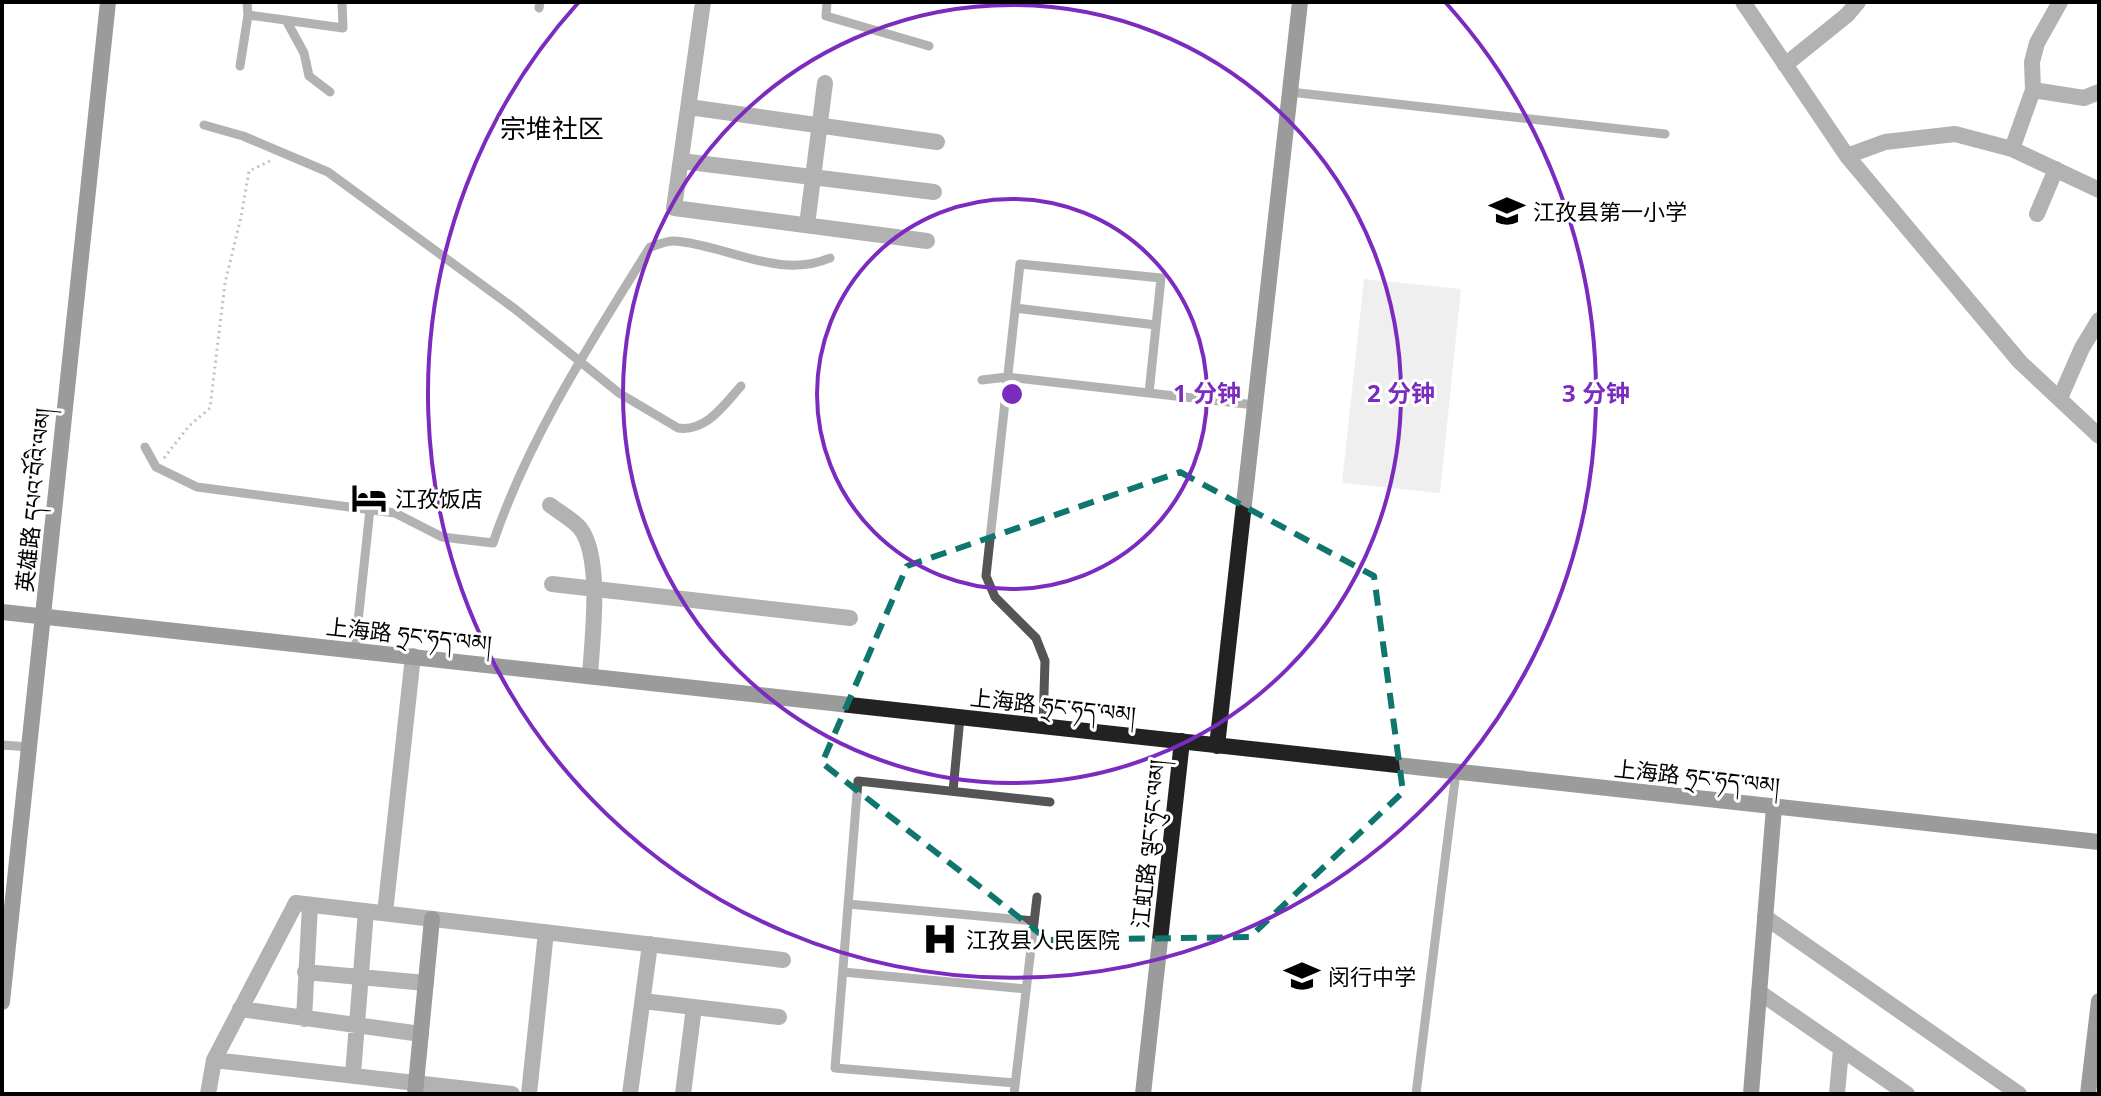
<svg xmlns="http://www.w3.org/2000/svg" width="2101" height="1096" font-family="'Open Sans','Noto Sans SC','Noto Serif Tibetan',sans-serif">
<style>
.green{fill:#dcdcdc}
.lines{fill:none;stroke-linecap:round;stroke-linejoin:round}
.path{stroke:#777;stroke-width:3;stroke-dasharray:2 4;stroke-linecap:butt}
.lane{stroke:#555;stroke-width:9}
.street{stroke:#555;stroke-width:16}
.secondary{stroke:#222;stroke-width:16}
.marked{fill:none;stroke:#0f766e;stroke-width:6;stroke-dasharray:16 10;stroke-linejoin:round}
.ring{fill:none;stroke:#7b2cbf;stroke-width:4}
.labels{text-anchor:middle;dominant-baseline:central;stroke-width:6;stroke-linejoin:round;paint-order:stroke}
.poi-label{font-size:22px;fill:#000;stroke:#fff;text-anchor:start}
.street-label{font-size:22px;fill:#000;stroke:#fff}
.quarter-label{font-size:26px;fill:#000;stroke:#fff}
.centre{fill:#7b2cbf;stroke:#fff;stroke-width:4}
.ring-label{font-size:24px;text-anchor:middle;font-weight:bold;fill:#7b2cbf;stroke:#fff;stroke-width:6;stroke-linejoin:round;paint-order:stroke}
</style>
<rect width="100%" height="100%" fill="#fff"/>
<path class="green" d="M1364,279L1461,289L1440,493L1342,483Z"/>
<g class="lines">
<path class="path" d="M164,458L189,426L210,408L225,283L241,217L249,171L270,161"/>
<path class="lane" d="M827,2L826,16L929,46
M539,8L540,2
M248,15L343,28L342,2
M286,20L304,53L309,76L330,92
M240,66L248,15L247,2
M1290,92L1665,134
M204,125L243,136L328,172L515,309L619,393L678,428C706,432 724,405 741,386
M1015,308L1156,325
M982,380L1007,377L1255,405
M145,447L156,467L197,487L395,513L442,537L493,543C529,437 591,342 650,247C658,245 667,240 675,241C726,245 780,280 830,258
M355,650L370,509
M1043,726L1045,661L1036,638L995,597L986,576L1020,264L1161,278L1149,393
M2,745L29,747
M953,791L960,717
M848,904L1034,921
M843,972L1026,989
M1015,1083L835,1068L858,781L1050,802
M1014,1094L1037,897
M1416,1094L1456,772"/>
<path class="street" d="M703,2L674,208L927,241
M1743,2L1847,156L2020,362L2099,436
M1785,65L1847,15L1858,2
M2033,90L2084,98L2099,92
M689,107L937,142
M2012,149L2033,90L2032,62L2037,43L2060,2
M1847,156L1885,142L1955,134L2012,149L2099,190
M681,161L934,192
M2037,214L2056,169
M807,225L825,83
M2060,398L2082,348L2099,320
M550,505C559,512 572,519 580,528C603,558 592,639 590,676
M552,584L850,618
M385,913L413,656
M1765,917L2019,1094
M305,972L426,983
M1759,992L1907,1094
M643,1001L779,1017
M240,1009L421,1034
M304,1019L310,905
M214,1060L512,1094
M353,1074L366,911
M208,1094L214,1060L296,903L783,960
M529,1094L546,932
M630,1094L650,944
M683,1094L694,1007
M1837,1094L1841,1049"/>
<path class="secondary" d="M2,612L2099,842
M1217,746L1300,2
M2,1002L108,2
M415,1094L432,919
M1143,1094L1182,741
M1751,1094L1774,807
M2088,1094L2099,1001"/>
</g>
<path d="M0 0H2101V1096H0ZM1180,472L1374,576L1403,792L1250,937L1048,940L822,763L907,566Z" fill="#fff" fill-opacity=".55" fill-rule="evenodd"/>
<path class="marked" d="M1180,472L1374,576L1403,792L1250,937L1048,940L822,763L907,566Z"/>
<g class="ring">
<circle cx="1012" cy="394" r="195"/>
<circle cx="1012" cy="394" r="389"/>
<path d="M1446 3A584 584 0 1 1 578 3"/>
</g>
<defs>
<g id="school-bare" transform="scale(2.76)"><path d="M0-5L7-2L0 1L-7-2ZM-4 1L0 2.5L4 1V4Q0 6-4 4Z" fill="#000" stroke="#fff" stroke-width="2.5" paint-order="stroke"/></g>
<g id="hotel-bare" transform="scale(2.76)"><path d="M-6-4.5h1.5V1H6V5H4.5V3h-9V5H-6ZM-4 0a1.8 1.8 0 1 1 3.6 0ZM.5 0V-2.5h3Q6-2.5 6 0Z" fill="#000" stroke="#fff" stroke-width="2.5" paint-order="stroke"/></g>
<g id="hospital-bare" transform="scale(2.76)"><path d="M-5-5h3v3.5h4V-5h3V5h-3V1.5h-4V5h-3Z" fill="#000" stroke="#fff" stroke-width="2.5" paint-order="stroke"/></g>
</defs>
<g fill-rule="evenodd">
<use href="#school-bare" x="1507" y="211"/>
<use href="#hotel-bare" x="369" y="498"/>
<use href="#hospital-bare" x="940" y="939"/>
<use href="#school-bare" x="1302" y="976"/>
</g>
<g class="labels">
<g class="poi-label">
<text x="1533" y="211">江孜县第一小学</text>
<text x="395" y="498">江孜饭店</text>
<text x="966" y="939">江孜县人民医院</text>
<text x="1328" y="976">闵行中学</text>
</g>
<g class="street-label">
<text transform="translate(33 500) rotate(-84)">英雄路 དཔའ་བོའི་ལམ།</text>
<text transform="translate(409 634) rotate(6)">上海路 ཧྲང་ཧད་ལམ།</text>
<text transform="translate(1053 705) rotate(6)">上海路 ཧྲང་ཧད་ལམ།</text>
<text transform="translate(1697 776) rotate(6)">上海路 ཧྲང་ཧད་ལམ།</text>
<text transform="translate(1148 844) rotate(-84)">江虹路 ལྕང་ཧུང་ལམ།</text>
</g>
<g class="quarter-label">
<text x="552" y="128">宗堆社区</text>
</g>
</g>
<circle cx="1012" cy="394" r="12" class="centre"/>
<g class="ring-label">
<text x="1207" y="402">1 分钟</text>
<text x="1401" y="402">2 分钟</text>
<text x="1596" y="402">3 分钟</text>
</g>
<rect width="2101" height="1096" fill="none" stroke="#000000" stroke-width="8"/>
</svg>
